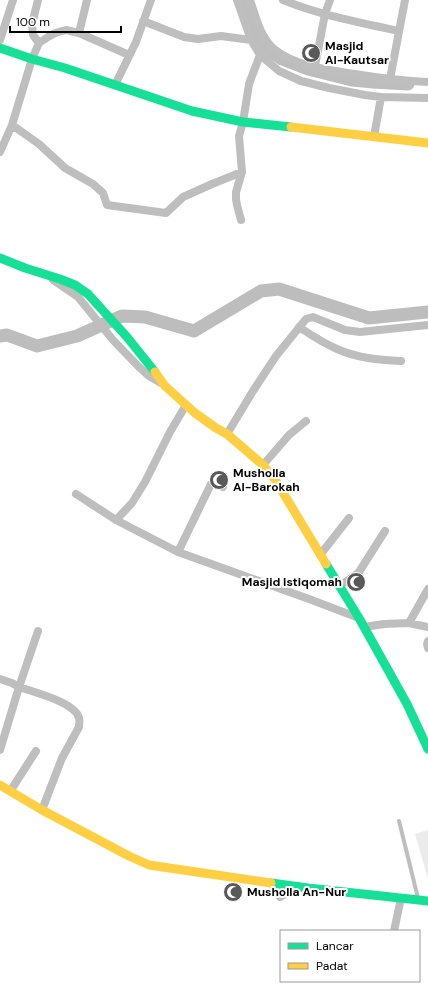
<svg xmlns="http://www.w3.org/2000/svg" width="428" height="990" font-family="'DM Sans',sans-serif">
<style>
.green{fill:#ebebeb}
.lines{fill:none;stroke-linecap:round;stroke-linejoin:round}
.river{stroke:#bdbdbd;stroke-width:13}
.lane{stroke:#bebebe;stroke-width:4}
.street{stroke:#bebebe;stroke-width:8}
.fast{stroke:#16e098;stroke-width:9}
.slow{stroke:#ffcf43;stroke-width:9}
.labels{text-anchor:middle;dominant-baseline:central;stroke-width:4;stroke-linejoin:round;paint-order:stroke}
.poi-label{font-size:12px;font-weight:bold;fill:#000;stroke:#fff;text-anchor:start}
</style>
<rect width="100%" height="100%" fill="#fff"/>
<path class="green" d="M428,830V879L415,834Z"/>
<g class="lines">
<path class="river" d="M241,0L257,42L282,59L308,69L352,80L373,82L408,84
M0,336L7,335L37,346L77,336L122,316L145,317L194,331L261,291L279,289L369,318L428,312"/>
<path class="lane" d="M399,821L418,898"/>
<path class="street" d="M38,0L32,24L33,35L39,43
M237,0L251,40L260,55L249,84L243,122L239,136L242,172L236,192V199L237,205L241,220
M250,0C256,17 260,37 274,49C295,66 329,70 355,74C379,78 403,81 428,82
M283,0C320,15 360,23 399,31
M143,21L184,37L198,39L221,36L251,40
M79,33L87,0
M0,40L13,0
M260,55L279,71L301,81L329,88L365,95L381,97L428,98
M315,66L325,14L330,0
M390,79L405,0
M115,85L136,42L151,0
M12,125L39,144L65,168L93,184L103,193L107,205L166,213L183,197L212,184L242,172
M374,137L381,97
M0,152L12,125L32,59L39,43L48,37L55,33L66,30L79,33L129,55
M53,280L78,297L113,340L138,366L149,376L161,383
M299,327C311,335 323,343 337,349C357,358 379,360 401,361
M227,434L253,391L276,356L306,319L313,317L345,330L360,332L428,325
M263,465L289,435L306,421
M76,494L116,520L178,552L309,599L359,618
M116,520L132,503L145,482L170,432L186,405
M178,552L211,484L214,483L223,487
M320,555L349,518
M339,586L353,577L359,572L385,531
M409,623L428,589
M364,627L384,624L409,623L428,627
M38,631L19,687C33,692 75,702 79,718C80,721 79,724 79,727L62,758L42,810
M428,641L427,644L428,648
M0,679L12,683L19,687L0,750
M11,790L36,751
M280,897L298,886
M394,931L401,898"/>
<path class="fast" d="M0,48L32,59L65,68L192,111L243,122L291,127
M0,258L25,268L60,279L75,285L88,294L127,337L155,372
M326,564L359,618L407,704L428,749
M271,883L308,888L428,901"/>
<path class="slow" d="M291,127L428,143
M155,372L165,386L195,413L216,428L227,434L263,465L276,481L326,564
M0,785L42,810L129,856L149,865L271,883"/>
</g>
<defs>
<g id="mosque-disc" transform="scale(1)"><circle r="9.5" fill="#595959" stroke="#fff"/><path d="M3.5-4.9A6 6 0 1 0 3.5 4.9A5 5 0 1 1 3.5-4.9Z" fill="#fff"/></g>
</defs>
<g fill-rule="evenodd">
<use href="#mosque-disc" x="311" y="53"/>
<use href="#mosque-disc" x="219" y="480"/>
<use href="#mosque-disc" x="356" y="582"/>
<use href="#mosque-disc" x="233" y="892"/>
</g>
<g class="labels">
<g class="poi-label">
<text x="325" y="46">Masjid<tspan x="325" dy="14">Al-Kautsar</tspan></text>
<text x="233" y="473">Musholla<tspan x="233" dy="14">Al-Barokah</tspan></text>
<text x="342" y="582" text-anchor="end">Masjid Istiqomah</text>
<text x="247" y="892">Musholla An-Nur</text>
</g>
</g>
<rect x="280" y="930" width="140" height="52" fill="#ffffff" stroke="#999999"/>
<rect x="288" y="943" width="20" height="6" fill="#16e098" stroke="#999999"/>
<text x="316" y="950" font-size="12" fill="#000000">Lancar</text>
<rect x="288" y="963" width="20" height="6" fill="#ffcf43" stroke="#999999"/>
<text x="316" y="970" font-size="12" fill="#000000">Padat</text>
<path d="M10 26v6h111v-6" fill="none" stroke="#000000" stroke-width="2"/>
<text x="16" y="26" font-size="12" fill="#000000" stroke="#ffffff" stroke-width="3" paint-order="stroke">100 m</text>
</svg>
